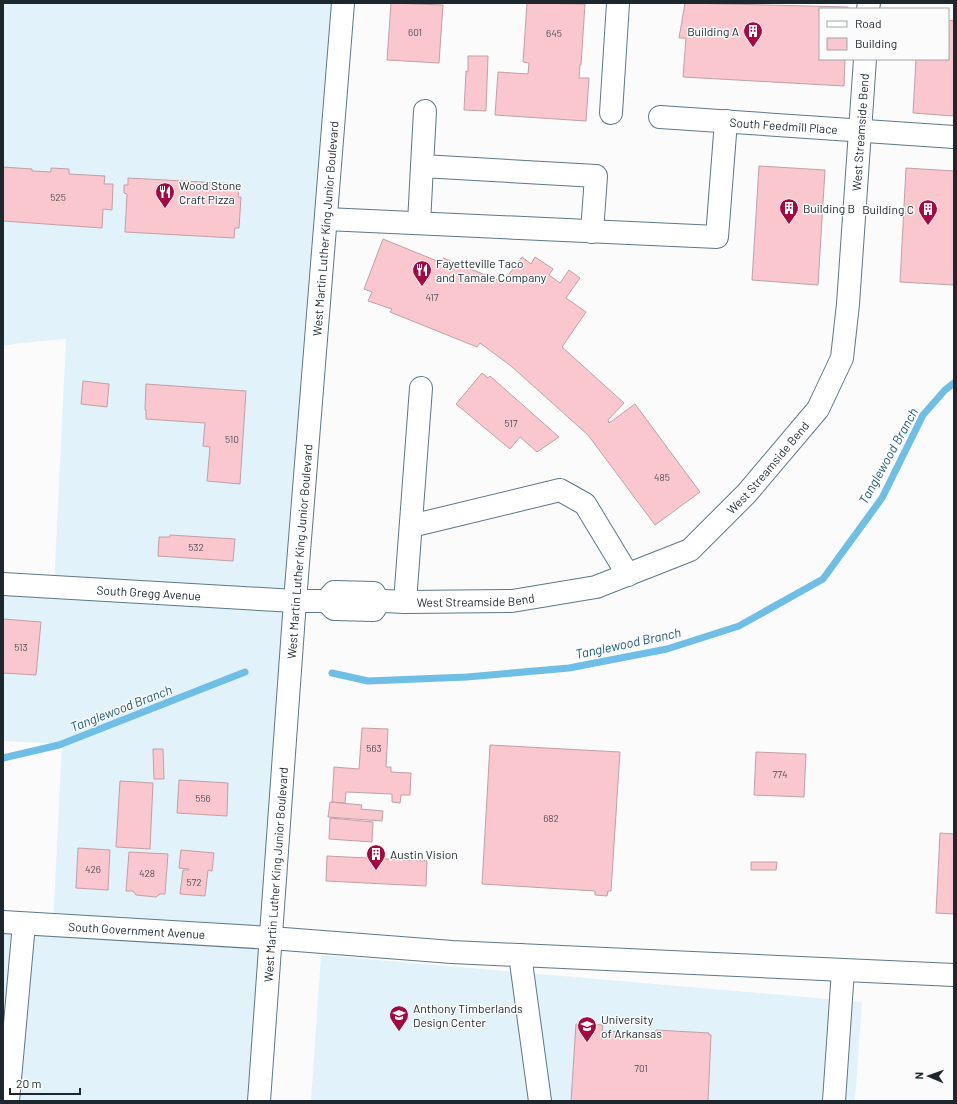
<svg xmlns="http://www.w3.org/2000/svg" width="957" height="1104" font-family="Barlow,sans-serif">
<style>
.built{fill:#e2f2fa}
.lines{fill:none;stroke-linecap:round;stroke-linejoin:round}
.stream{stroke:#6ebee5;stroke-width:7}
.building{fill:#f9c7cd;stroke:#c1a0a4}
.minor-casing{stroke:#5c7886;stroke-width:24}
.major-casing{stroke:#5c7886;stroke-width:24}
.minor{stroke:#fff;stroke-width:22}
.major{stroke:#fff;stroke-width:22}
.labels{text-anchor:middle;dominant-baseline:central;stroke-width:3;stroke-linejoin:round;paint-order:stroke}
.number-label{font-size:10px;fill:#535056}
.poi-label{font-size:12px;fill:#1c282e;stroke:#fbfbfb;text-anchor:start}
.street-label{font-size:12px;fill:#1c282e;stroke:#fbfbfb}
.water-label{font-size:13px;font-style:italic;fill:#1a5974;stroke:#fbfbfb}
</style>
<rect width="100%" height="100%" fill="#fbfbfb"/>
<path class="built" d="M3,3H343L259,1101H3V922L53,925L62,744L3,741V584L54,587L66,339L20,343L3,346Z
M321,955L862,1002L855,1101H311Z"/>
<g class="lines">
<path class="stream" d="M332,673L368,681L467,677L569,668L667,649L739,626L823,579L882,498L923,415L945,390L954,383
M3,758L59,745L245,672"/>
</g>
<path class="building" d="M391,3L443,5L439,63L387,60Z
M527,3L585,4L581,65H580L579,78H589L586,121L495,115L498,72L528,74L529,63L523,62Z
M685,3L848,7V9H820V59H845L844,86L683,77L686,38H679Z
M948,20L954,21V116L913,113L916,59H948Z
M468,56H488L486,111L464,110L466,71L468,72Z
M759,166L825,170L818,285L752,280Z
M3,167L32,169V171L51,172V168L69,169V174L105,176L104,184H113L112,210L103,209L102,228L3,221Z
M906,168L954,171V285L900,282Z
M128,178L239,184L238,197H241L239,228H235L234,238L125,232L127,194L124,193V185H128Z
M383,239L442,263L443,258L503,282L522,257L531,264L535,257L553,269L549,275L560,283L569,270L580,278L566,298L586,312L562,347L624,403L608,420L609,423L635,404L700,492L655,525L588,435L511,366L480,343L477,347L390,312L392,309L368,301L372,292L364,289Z
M482,373L488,378L490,376L559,437L537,452L520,437L510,449L456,404Z
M83,381L109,384L107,407L81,404Z
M146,384L246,391L240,484L207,481L210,447L203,446L205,423L146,419V410H145Z
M170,535L235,539L233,561L158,556L159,537H170Z
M3,619L41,622L36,675L3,673Z
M362,728L388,729L386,767H391V772L411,773L410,795H401L400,803L392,802V794L346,792L345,803L332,802L334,767L359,769Z
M490,745L620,752L611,891H608L607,896L595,895V891L482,884Z
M153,749H163L164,779H154Z
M756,752L806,754L804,797L754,795Z
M179,780L228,783L227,816L177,813Z
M120,781L153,783L150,849L116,847Z
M330,802L362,805L361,809L383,811L382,821L328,817Z
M330,818L373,822L372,842L329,839Z
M940,833L954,834V914L936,913Z
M78,848L110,850L108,890L76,888Z
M181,850L214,853L212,871L208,870L205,896L180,894L183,870H189V869L179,868Z
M129,852L168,854L165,894H160L156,897L136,895L133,891H126Z
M327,856L427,861L426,886L326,881Z
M751,862H777L776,870H751Z
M576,1024L603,1025L602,1031L655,1033L656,1030L709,1033V1035H711L708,1101H571Z"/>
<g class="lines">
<g class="minor-casing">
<g id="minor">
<path d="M868,9L869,3"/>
<path d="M611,113L618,3"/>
<path id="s1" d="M660,117L954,137"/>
<path d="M422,166L425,111"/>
<path d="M326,219L717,237L726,121"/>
<path d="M419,223L422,166L596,176L592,232"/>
<path d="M411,526L560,490L585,504L628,575"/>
<path id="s2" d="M3,584L295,601H326L334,609L374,610L379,602L384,601L405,602L512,601L596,587L690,550L747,493L818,409L842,358L848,304L865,59"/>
<path d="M326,601L334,592L374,593L379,602"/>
<path d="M405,602L421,388"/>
<path id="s3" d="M3,922L271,938L452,952L954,975"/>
<path d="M520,955L540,1101"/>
<path d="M8,1101L24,924"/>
<path d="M834,1101L843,970"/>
</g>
</g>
<g class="major-casing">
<g id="major">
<path id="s4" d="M259,1101L295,601L343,3"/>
</g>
</g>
<use href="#minor" class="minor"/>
<use href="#major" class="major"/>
</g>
<defs>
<g id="building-pin" transform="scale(1)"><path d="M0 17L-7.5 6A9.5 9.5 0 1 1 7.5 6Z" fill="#a40a41" stroke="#fbfbfb"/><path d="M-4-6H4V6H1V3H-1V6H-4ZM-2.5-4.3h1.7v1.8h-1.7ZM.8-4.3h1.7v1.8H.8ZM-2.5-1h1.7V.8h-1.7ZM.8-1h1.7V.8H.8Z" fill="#fff"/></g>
<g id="restaurant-pin" transform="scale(1)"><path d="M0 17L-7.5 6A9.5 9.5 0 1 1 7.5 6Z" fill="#a40a41" stroke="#fbfbfb"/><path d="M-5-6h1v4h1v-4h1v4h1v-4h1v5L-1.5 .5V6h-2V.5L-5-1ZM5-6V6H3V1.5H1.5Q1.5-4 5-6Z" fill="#fff"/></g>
<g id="university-pin" transform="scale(1)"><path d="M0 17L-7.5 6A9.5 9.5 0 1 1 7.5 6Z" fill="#a40a41" stroke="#fbfbfb"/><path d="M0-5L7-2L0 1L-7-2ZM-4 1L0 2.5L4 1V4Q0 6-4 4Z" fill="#fff"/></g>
</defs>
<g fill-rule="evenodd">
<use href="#building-pin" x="753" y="31"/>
<use href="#restaurant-pin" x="165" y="192"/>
<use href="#building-pin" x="789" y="208"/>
<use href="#building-pin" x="928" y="209"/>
<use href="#restaurant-pin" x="422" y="270"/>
<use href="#building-pin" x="376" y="854"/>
<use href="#university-pin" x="399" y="1015"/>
<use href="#university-pin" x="587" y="1026"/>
</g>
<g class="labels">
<g class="number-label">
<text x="415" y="32">601</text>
<text x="554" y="33">645</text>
<text x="58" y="197">525</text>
<text x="432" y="297">417</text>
<text x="511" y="423">517</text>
<text x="232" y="439">510</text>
<text x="662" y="477">485</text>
<text x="196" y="547">532</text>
<text x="21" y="647">513</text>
<text x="374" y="748">563</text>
<text x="780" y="774">774</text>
<text x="203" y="798">556</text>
<text x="551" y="818">682</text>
<text x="93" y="869">426</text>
<text x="147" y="873">428</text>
<text x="194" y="882">572</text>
<text x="641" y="1068">701</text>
</g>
<g class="poi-label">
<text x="739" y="31" text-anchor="end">Building A</text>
<text x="179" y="185">Wood Stone<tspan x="179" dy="14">Craft Pizza</tspan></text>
<text x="803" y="208">Building B</text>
<text x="914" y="209" text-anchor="end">Building C</text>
<text x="436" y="263">Fayetteville Taco<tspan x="436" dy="14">and Tamale Company</tspan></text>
<text x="390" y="854">Austin Vision</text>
<text x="413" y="1008">Anthony Timberlands<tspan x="413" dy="14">Design Center</tspan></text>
<text x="601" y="1019">University<tspan x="601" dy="14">of Arkansas</tspan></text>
</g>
<g class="street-label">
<text stroke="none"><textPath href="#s1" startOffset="124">South Feedmill Place</textPath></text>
<text stroke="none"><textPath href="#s2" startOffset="1177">West Streamside Bend</textPath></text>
<text stroke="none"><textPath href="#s4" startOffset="875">West Martin Luther King Junior Boulevard</textPath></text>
<text stroke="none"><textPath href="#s2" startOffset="817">West Streamside Bend</textPath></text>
<text stroke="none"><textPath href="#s4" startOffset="551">West Martin Luther King Junior Boulevard</textPath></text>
<text stroke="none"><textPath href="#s2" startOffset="146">South Gregg Avenue</textPath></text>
<text stroke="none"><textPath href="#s2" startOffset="481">West Streamside Bend</textPath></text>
<text stroke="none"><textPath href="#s4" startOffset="227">West Martin Luther King Junior Boulevard</textPath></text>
<text stroke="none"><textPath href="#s3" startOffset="134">South Government Avenue</textPath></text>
</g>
<g class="water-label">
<text transform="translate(888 456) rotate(-61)">Tanglewood Branch</text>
<text transform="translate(628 643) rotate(-12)">Tanglewood Branch</text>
<text transform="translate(121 708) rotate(-21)">Tanglewood Branch</text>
</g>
</g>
<rect width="957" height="1104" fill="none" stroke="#1c282e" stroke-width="8"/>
<rect x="819" y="8" width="130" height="52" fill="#fbfbfb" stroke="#a2a7a9"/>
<rect x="827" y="21" width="20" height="6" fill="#ffffff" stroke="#a2a7a9"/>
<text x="855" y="28" font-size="12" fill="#1c282e">Road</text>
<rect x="827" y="38" width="20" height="12" fill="#f9c7cd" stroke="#a2a7a9"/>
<text x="855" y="48" font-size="12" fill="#1c282e">Building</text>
<g transform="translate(929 1076) rotate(272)" stroke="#fbfbfb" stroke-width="3" paint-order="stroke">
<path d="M0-3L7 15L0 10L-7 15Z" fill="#1c282e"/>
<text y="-6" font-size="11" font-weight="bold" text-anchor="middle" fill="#1c282e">N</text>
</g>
<path d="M10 1088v6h70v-6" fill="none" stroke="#1c282e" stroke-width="2"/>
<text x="16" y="1088" font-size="12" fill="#1c282e" stroke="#fbfbfb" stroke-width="3" paint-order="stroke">20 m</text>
</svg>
